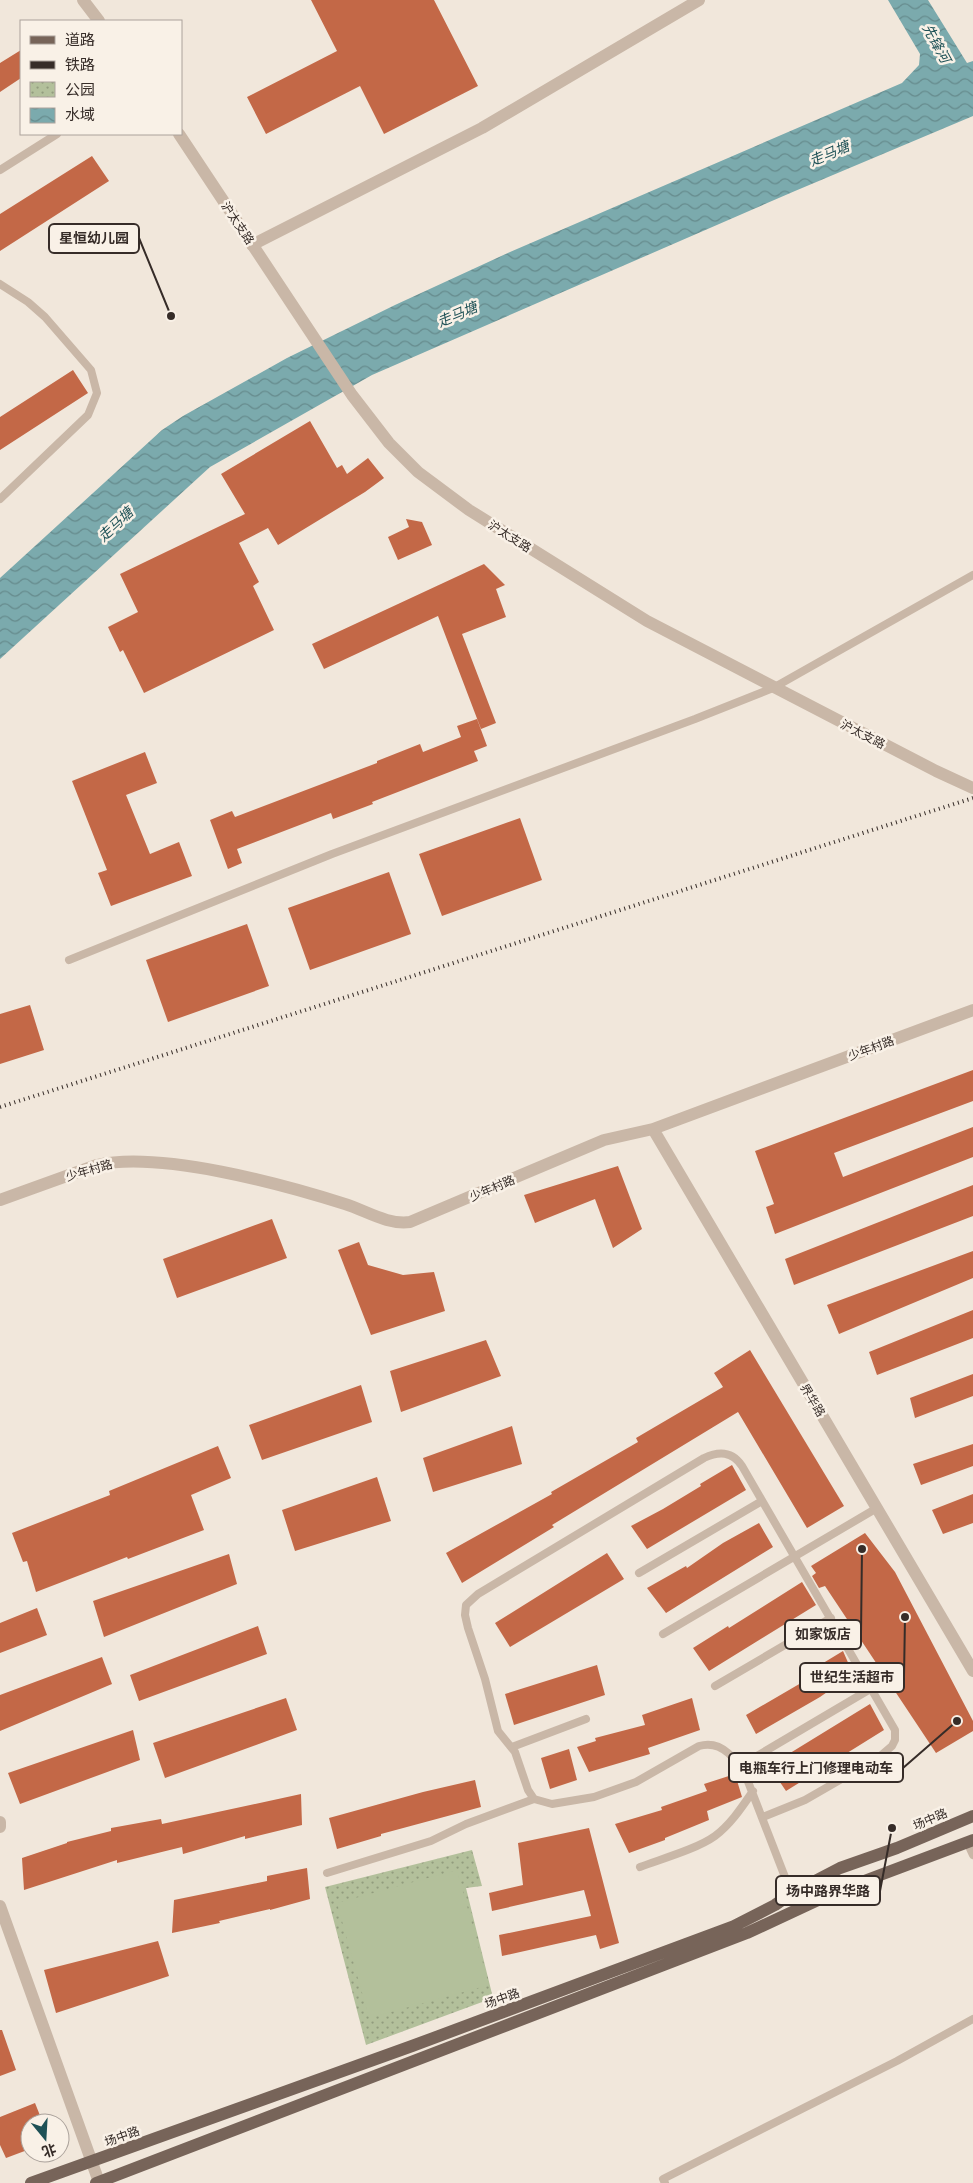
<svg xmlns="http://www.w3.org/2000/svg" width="973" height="2183" font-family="'Noto Sans','Noto Sans SC',sans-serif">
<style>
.park{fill:url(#park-dots)}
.pitch{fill:#b3c09b}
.water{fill:url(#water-waves)}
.building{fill:#c36847}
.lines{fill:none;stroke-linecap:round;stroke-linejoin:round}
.service{stroke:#c9b7a7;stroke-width:8}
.minor{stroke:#c9b7a7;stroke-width:12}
.tertiary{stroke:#c9b7a7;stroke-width:12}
.primary{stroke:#776459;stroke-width:12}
.rail{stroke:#362c28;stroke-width:4;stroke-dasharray:1 4;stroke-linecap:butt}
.labels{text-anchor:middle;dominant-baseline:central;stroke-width:5;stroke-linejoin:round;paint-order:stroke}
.street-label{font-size:12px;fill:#362c28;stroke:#f9f1e7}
.water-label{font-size:14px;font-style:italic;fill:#1e5156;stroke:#f9f1e7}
.leader{fill:none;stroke:#362c28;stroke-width:2}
.callout-dot{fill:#362c28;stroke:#f9f1e7;stroke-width:2}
.callout{fill:#f9f1e7;stroke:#362c28;stroke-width:2}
.callout-label{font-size:14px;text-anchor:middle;font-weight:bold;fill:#362c28}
</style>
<defs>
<pattern id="park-dots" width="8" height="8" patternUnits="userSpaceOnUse" patternTransform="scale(1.25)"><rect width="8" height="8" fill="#b3c09b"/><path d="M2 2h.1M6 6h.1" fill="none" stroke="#929c7e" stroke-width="1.8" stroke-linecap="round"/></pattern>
<pattern id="water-waves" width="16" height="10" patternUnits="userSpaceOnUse" patternTransform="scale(1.25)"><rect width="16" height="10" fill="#7baaad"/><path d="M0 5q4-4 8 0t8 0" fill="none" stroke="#668b8d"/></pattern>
</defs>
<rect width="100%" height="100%" fill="#f1e7db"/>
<path class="park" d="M472,1850L482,1886L466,1888L493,1998L366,2045L325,1887Z"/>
<path class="pitch" d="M457,1870L489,1985L369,2018L337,1903Z"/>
<path class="water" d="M888,0H928L967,63L973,61V116L795,191L372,375L210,467L0,659V578L162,430L183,416L287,358L395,305L510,252L902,83L919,65L920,54Z"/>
<path class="building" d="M311,0H434L478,86L384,134L360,86L266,134L247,97L337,51Z
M21,50V78L0,92V63Z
M92,156L109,181L0,251V214Z
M73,370L88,393L0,450V417Z
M310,421L337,468L342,465L347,474L368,458L384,478L365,492L278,545L268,528L239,543L259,582L253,586L274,630L144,693L123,650L120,652L108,627L138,612L120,574L245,514L221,474Z
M406,519L422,522L432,545L398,560L388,537L409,527Z
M484,564L505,585L496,589L506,617L462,634L496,723L481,729L438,616L324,669L312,644Z
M477,719L487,746L474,751L478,761L372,802L373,804L333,819L331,813L237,849L242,863L228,869L210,820L232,811L235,817L377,763V761L420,744L423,752L461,737L457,726Z
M145,752L157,783L126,795L150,854L179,842L192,876L111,906L98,873L107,870L72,781Z
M520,818L542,880L442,916L419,854Z
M389,872L411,934L310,970L288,908Z
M247,924L269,986L168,1022L146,960Z
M30,1005L44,1050L0,1064V1014Z
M973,1070V1101L834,1153L843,1177L973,1127V1157L775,1234L766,1207L774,1204L755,1151Z
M618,1166L642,1229L613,1248L595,1199L535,1223L524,1195Z
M973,1185V1216L794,1285L785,1259Z
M272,1219L287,1258L177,1298L163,1259Z
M359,1242L368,1265L403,1275L434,1272L445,1311L371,1335L338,1250Z
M973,1251V1278L839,1334L827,1305Z
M973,1310V1338L877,1375L869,1352Z
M486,1340L501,1376L401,1412L390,1371Z
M750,1350L844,1506L807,1528L738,1412L552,1525L554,1527L462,1583L446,1553L552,1494L551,1492L638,1442L636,1438L723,1387L714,1373Z
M973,1374V1396L915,1418L910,1398Z
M361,1385L372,1422L262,1460L249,1425Z
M512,1426L522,1464L433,1492L423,1458Z
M973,1444V1466L921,1485L913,1464Z
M218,1446L231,1478L191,1495L204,1530L128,1559L127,1557L36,1592L27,1561L23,1562L12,1533L110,1495L109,1491Z
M732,1465L746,1490L647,1549L631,1526L663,1509L701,1486L700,1484Z
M377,1477L391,1521L295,1551L282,1510Z
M973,1494V1523L943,1534L932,1510Z
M759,1523L773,1547L666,1613L647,1588L686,1566L687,1568L723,1543Z
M865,1533L895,1572L973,1721V1731L936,1753L825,1586L819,1588L812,1576L816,1573L811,1566Z
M607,1553L624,1579L510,1647L495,1623Z
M229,1554L237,1584L104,1637L93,1601Z
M802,1582L816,1605L709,1671L693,1648L728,1626L729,1628Z
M37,1608L47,1635L0,1653V1623Z
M258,1626L267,1654L139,1701L130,1675Z
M843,1651L853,1674L820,1697L756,1734L746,1715L813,1676L810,1671Z
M102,1657L112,1684L0,1731V1695Z
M597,1665L605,1695L514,1725L505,1694Z
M286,1698L297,1730L165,1778L153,1743Z
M692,1698L700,1730L648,1748L650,1754L589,1772L577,1747L596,1741L595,1738L645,1725L642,1715Z
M870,1704L884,1730L786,1791L769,1766Z
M133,1730L140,1760L20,1804L8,1773Z
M569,1749L577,1780L550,1789L541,1758Z
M735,1774L742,1797L707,1811L709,1820L665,1838V1840L629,1853L615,1824L662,1810L661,1807L707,1791L704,1784Z
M475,1780L481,1807L381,1834V1836L337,1849L329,1818L423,1792Z
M301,1794L302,1825L245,1839V1836L183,1854L182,1847L117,1863V1860L24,1890L22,1858L67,1843V1842L111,1831V1828L161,1819L162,1824Z
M589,1828L619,1943L600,1949L596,1935L502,1956L499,1935L591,1916L584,1890L492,1911L489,1893L523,1885L518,1843Z
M307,1868L310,1899L270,1910V1909L219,1921L220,1923L172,1933L174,1900L267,1881V1876Z
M158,1941L169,1976L56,2013L44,1970Z
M0,2030H2L16,2070L0,2076Z
M35,2103L43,2123H30V2149L6,2158L0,2145V2117Z"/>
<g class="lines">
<path class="service" d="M0,170L57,134
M0,284L28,302L45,317L91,370L97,393L88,415L0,499
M69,960L332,854L695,719L773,688L973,575
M639,1573L762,1501
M663,1634L877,1508
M715,1686L831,1618
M512,1747L586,1719
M740,1766L872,1688
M763,1817L805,1800L878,1758L892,1746L895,1740V1730L742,1466C732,1451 719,1451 704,1458L478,1594L466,1605L465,1615L468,1628L485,1679L498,1731L515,1752L528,1790L534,1799L552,1804L594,1797L636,1782L699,1746C723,1739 737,1761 747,1779L797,1908
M967,1842L973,1855
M640,1867C661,1859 697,1849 715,1836C731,1824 742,1807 753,1791
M327,1873L431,1841L466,1824L534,1799
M665,2183L663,2179L897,2061L973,2019"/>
<path class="minor" d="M252,245L482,128L699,0
M653,1129L973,1671
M0,1200L97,1165C161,1151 282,1184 345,1204C367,1211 387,1225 410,1222L604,1140L653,1129L973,1010
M0,1822V1827
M0,1906L99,2182"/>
<path class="tertiary" d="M83,0L99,21
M179,134L352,395L389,443L418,472L469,510L647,621L936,771L973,788"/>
<path class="primary" d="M31,2183L412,2046L734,1926L775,1905L792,1893L840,1868L897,1848L973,1816
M96,2183L747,1933L835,1892L973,1840"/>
<path class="rail" d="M0,1107L973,798"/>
</g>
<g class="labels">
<g class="street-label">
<text transform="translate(238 223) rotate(56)">沪太支路</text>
<text transform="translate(510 536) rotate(32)">沪太支路</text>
<text transform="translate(863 734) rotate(27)">沪太支路</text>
<text transform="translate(871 1048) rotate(-20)">少年村路</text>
<text transform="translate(89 1170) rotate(-16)">少年村路</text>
<text transform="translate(492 1188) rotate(-23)">少年村路</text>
<text transform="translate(813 1400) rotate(59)">界华路</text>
<text transform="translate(930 1819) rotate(-23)">场中路</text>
<text transform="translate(502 1998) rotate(-20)">场中路</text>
<text transform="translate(122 2136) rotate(-20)">场中路</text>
</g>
<g class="water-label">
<text transform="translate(937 43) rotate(61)">先锋河</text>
<text transform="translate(829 153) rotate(-23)">走马塘</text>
<text transform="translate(457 314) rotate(-23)">走马塘</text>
<text transform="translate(115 524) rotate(-43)">走马塘</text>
</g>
</g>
<path class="leader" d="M171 316L139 238M862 1549L861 1634M905 1617L904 1677M957 1721L903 1768M892 1828L880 1891"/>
<g class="callout-dot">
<circle cx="171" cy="316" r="5"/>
<circle cx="862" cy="1549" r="5"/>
<circle cx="905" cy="1617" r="5"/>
<circle cx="957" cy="1721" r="5"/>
<circle cx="892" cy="1828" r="5"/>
</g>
<g class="callout">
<rect x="49" y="224" width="90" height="29" rx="5"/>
<rect x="785" y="1620" width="76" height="29" rx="5"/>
<rect x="800" y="1663" width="104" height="29" rx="5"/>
<rect x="729" y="1753" width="174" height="29" rx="5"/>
<rect x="776" y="1876" width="104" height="29" rx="5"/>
</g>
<g class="callout-label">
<text x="94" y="243">星恒幼儿园</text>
<text x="823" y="1639">如家饭店</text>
<text x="852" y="1682">世纪生活超市</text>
<text x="816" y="1773">电瓶车行上门修理电动车</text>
<text x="828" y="1896">场中路界华路</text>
</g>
<rect x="20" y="20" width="162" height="115" fill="#f9f1e7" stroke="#aba29b"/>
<rect x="30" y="36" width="25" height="8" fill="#776459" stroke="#aba29b"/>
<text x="65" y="45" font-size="15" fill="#362c28">道路</text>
<rect x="30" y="61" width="25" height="8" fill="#362c28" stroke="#aba29b"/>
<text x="65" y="70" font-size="15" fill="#362c28">铁路</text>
<rect x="30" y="82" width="25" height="15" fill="url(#park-dots)" stroke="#aba29b"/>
<text x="65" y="95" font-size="15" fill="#362c28">公园</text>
<rect x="30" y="108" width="25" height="15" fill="url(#water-waves)" stroke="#aba29b"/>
<text x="65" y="120" font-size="15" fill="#362c28">水域</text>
<g transform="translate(45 2138) rotate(162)"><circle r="24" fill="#f9f1e7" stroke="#aba29b"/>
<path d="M0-4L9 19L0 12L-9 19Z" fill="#1e5156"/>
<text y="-8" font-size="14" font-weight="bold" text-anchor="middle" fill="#362c28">北</text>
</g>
</svg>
